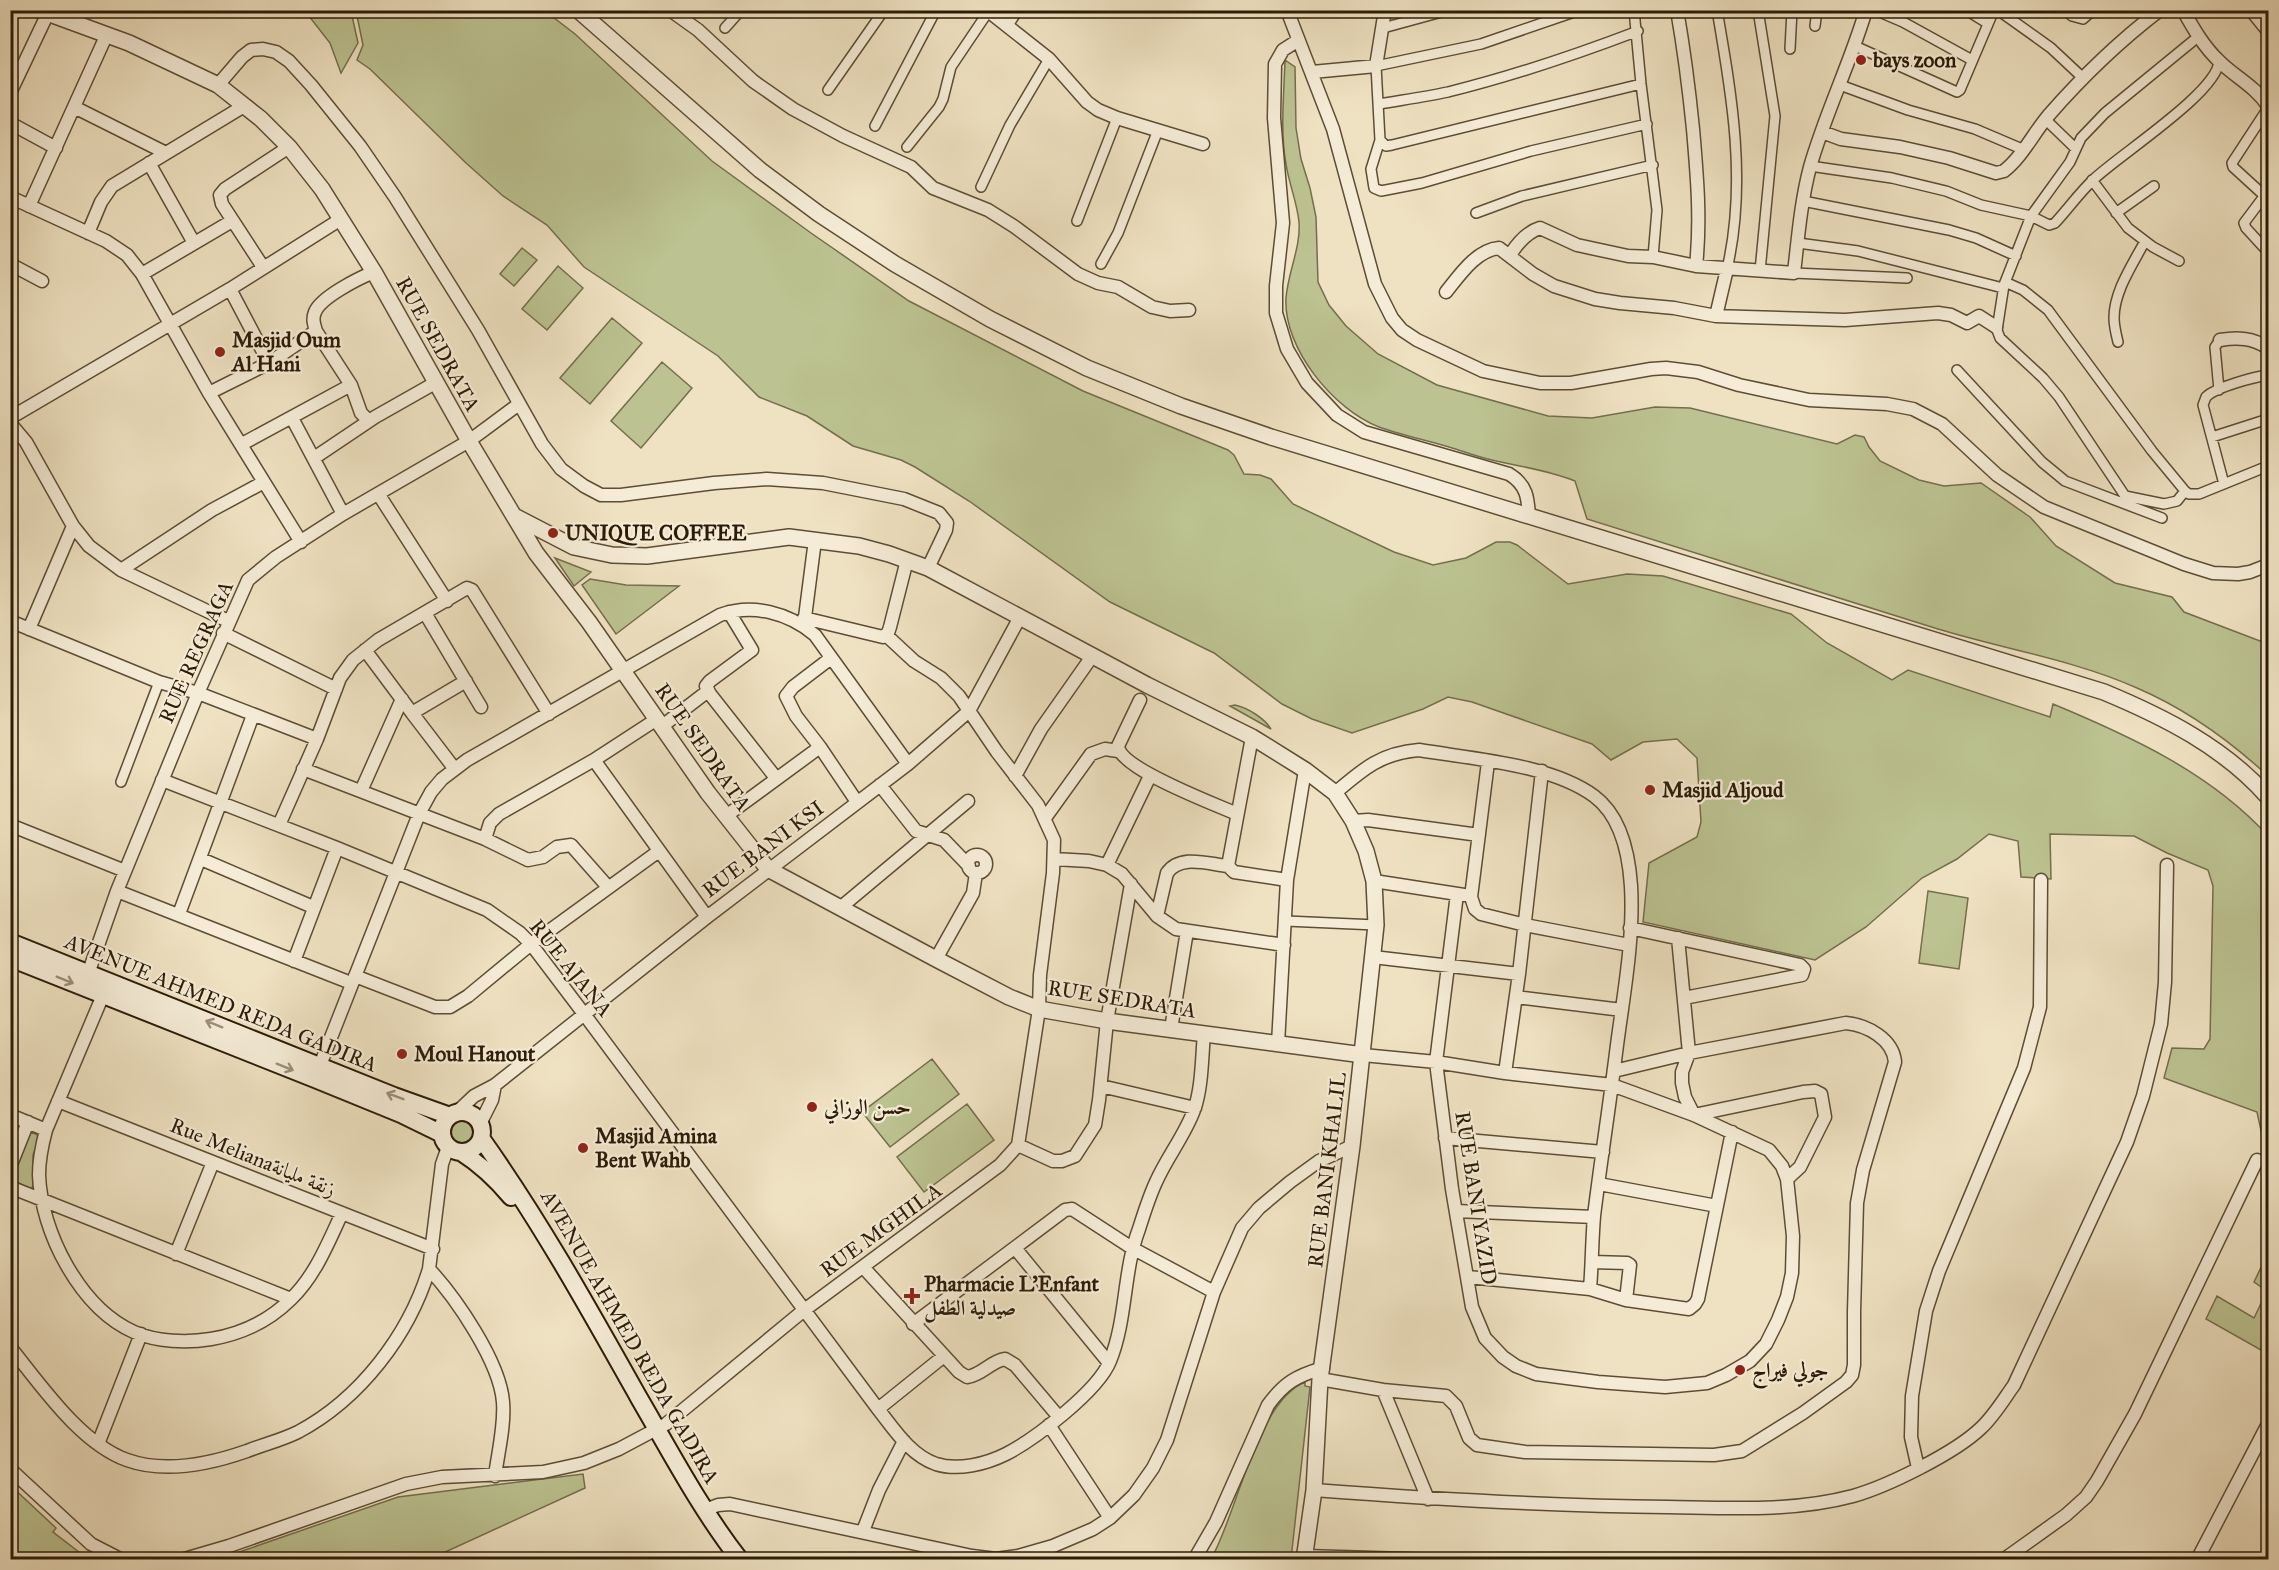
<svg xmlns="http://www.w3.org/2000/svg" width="2279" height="1570" font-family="'IM FELL Great Primer',Amiri,serif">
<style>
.green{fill:#bcc291;stroke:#746e4c;stroke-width:1.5}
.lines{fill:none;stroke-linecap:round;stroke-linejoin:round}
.pedestrian-casing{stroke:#5d4d35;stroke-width:12}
.minor-casing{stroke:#5d4d35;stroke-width:15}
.tertiary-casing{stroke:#5d4d35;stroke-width:18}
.secondary-casing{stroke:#2c1b06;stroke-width:20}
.pedestrian{stroke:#f5ecd7;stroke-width:9}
.minor{stroke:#f5ecd7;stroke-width:12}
.tertiary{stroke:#f5ecd7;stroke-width:15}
.secondary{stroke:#f5ecd7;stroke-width:16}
.oneway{stroke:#9b8e79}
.poi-dot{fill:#8f2418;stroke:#f5ecd7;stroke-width:2}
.labels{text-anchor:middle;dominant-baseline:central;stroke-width:4.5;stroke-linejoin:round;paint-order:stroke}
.poi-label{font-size:21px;font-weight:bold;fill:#2c1b06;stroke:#f5ecd7;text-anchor:start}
.street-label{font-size:21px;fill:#2c1b06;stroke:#f5ecd7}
</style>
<rect width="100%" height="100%" fill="#efe2c2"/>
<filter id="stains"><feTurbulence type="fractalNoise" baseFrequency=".00333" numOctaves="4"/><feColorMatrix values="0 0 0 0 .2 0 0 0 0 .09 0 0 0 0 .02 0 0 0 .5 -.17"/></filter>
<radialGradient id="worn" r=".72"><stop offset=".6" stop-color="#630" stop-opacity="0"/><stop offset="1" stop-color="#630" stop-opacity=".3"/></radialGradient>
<path class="green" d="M305,11H351L358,43L341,73L330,43Z
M356,11H545L575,34L712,161L811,233L909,301L1083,391L1228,450L1234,455L1244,474L1260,475L1271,479L1293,504L1394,552L1433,565L1466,558L1496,542H1510L1517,545L1568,584L1627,574L1663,576L1791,614L1827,643L1892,680L1908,670L2050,717L2053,704C2130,736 2211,773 2268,836V1163L2257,1112L2164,1078L2172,1048L2204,1049L2210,1039L2213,886L2208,870L2167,853L2134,836L2050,834L2051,879L2021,877L2018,841L1989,834L1957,859L1922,878L1866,927L1815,960L1643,922L1649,863L1697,837L1701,822L1697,758L1677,739L1643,742L1611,760L1592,744L1472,702L1448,697L1423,709L1352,733L1312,719L1282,704L1214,653L1110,602L969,501L915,467L901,460L853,446L807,416L759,397L718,356L584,267L547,225L503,196L466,163L370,69L357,60L363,45Z
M1285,60L1295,67L1296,128L1301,159L1310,188L1316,217L1318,282L1329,305L1346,326L1378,354L1437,385L1548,416L1592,418L1655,407L1690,408L1837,444L1855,435L1864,437L1869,447L1880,461L1919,480L1944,486L1981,483L2030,517L2056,546L2115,583L2172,597L2184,612L2268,644V776C2229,740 2186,709 2137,688C2074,660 2004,649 1938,629C1821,592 1704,556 1587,519L1575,481C1548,470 1521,467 1492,460C1477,457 1463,451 1449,447C1426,440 1401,435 1379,427C1334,410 1283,348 1286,298C1288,272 1301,247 1299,222C1297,202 1289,184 1286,164C1280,131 1284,94 1285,60Z
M522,248L537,260L514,286L500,274Z
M558,266L583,288L547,330L522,309Z
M612,318L642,343L590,404L560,378Z
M662,362L692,388L641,448L611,421Z
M555,558L591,572L574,586Z
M590,579L626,585L679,586L616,634L582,585Z
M1235,705C1248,708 1264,718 1271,729L1230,706Z
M1928,891L1968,898L1959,969L1919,963Z
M932,1059L959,1094L890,1147L862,1112Z
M967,1104L994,1140L924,1192L897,1157Z
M449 1133a12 12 0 1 1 24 0a12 12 0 1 1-24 0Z
M31,1132L40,1136L33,1155V1186L31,1189L12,1180Z
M2268,1253V1354L2206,1319L2217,1296L2254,1318L2267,1291L2254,1282Z
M1305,1382V1386L1310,1387L1291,1559H1211C1237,1515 1256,1402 1305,1382Z
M583,1474L585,1488L430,1559H219L398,1497Z
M10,1485L56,1528L53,1532L88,1559H11Z"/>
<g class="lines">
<g class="pedestrian-casing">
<path id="pedestrian" d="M1580,10L1481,44L1376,66L1380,140L1371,169L1374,188L1381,191L1422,183L1531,151L1647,124
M1634,10L1641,84L1657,210L1653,257
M1717,10C1732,96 1747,183 1727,269
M1758,10L1775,116L1760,271
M1875,10L1903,22L1972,60
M1966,10L1987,23
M1998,10L2051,48L2082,77
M2065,10L2072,16L2083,19L2093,10
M1815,26L1817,10
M1007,27L1018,10
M725,28L741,10
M1383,28L1449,10
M1855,46L1957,92L1960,90L1994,10
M1790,49L1792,10
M1840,85L1908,110L1975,129L2022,149
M828,90L884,10
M1379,104C1402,100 1425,97 1448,92C1513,76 1575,55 1638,31
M2268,108L2232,163L2233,167L2268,199
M2045,119L2075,148
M875,126L936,10
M1380,140L1386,146L1392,145L1641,84
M907,147L939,107L943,99L951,67L988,12
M1810,166L1892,178L1946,191L1981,205L2031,216L2070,162L2081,138L2105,113L2199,36
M2092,180L2128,228L2153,247L2179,261
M981,187L1010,125L1049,59
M2265,195L2244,223L2246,228L2268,252
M1803,201L1949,230L1976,238L2016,256
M1476,213L1522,196L1653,165
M2116,213L2154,186
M1077,221L1117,118
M1798,243L1858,251L2003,288
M1101,264L1118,233L1158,130
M1794,273L1907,278
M2005,282L2023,290L2048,310L2152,451L2185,491L2189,494H2199L2268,466
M2118,342C2116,334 2114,326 2114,318C2114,291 2133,264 2145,241
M1957,370L2042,462L2065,481L2162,518
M2219,390L2215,347L2220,340
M2212,437L2268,419
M2224,484L2203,405L2206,397C2216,387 2254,377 2268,375
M2185,491L2177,501L2164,504L2125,496L2059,397L2043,378L2000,338L1997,330L2004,285L2031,216L2049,225L2055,223C2068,209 2080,192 2094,179C2119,155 2218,92 2219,61
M121,782L159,682
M1286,921L1376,925"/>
</g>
<g class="minor-casing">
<path id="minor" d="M670,10L698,30L753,81L793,109L843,136L911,167L933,188L988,210L1015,227L1078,274L1098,283L1118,287L1152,307L1170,311L1189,310
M987,10L1049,59L1087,102L1098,110L1117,118L1203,144
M1287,10L1333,129L1375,284L1392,318L1402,330L1417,340L1483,371L1540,383H1571L1651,369L1666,368L1698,372L1739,385L1809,400L1887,404L1913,409L1942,424L1997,475L2044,507L2184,564L2213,573L2238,574L2250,572L2268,565
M1677,10C1684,50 1689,89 1693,129C1697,175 1701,220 1696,266
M2183,10C2193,28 2204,47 2219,61C2235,77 2256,87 2268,106
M2251,10L2268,31
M1297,41L1283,50L1275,64L1274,118L1283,223L1276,286V313L1287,349L1307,383L1337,415L1364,432L1509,474C1527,485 1528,498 1529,517
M1312,72L1376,66L1385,10
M218,85L242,57L251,50L263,49L276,52L289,61L311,85L360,146L395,197L478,330L542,444L561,469L584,486L601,495H621L714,483L767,479L823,483L904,499L939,513L947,523L946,530L928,568
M10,93L48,13
M74,107L166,153
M10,123L56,148
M1822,132L1841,139L1900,147L1949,158L1996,173L2004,171C2022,157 2033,134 2048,116C2082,77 2118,42 2160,10
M149,163L194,243
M10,197L106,241L127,255L142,274L209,393L301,542
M29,206L107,34
M88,233L101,202L112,186L244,106
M1510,255C1517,244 1527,232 1540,228L1577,245L1628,256L1653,257L1696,266L1794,273C1798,238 1801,201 1810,167C1825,114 1850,64 1866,10
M10,264L42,281
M263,267L222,204L220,195L225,189L289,147
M142,274L232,221
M230,289L269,363
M1446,292C1459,276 1476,250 1499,248L1533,274L1554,286L1595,299L1620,303L1674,308L1716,316L1745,317L1845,320L1938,313L1951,315L1967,323L1979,316L1996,327
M1716,316L1727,269
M2220,340C2238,337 2253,338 2268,348
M209,393L269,363L316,331
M10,418L230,289L341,219
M292,418L343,514
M369,421L361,413L351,385L316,331C314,324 312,319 315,312C321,297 359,278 374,272
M10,423L26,442L73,526L89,546L121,570L228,621
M242,444L351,385
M314,458L375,417L435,383
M379,495L447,601
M121,570L212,510L264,482
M729,612L752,650L710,681L706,686L710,694L776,778
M425,613L481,707
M804,618L883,637L888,633L890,627L907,560
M10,621L159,682L198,693L317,739
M804,625L815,540
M29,629L73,526
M223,633L336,689
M365,650L412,713L466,681
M831,658L793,687L786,696L796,716L820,747L857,802
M1140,700L1118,746C1120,769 1215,804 1237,814
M412,713L454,768
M661,727L708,691
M1252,737L1228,866L1234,872L1287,880
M594,760L707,917
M1488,762L1471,897L1475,909L1481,914L1525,925L1629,945
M303,769L485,839L528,860L543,857L557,847L571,845L608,887
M1015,776L1041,729L1093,655
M162,780L337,848L487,910L520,933L531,944L584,1014L878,1409C894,1429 910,1455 936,1464C958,1471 986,1464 1006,1454C1035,1439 1098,1391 1110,1361C1127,1319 1123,1271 1139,1229C1144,1213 1149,1197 1156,1182C1167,1157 1185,1135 1194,1110C1202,1089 1202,1056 1204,1033
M880,785L916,831L944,840L969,866
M361,791L402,699
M1335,793C1363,769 1381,753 1419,750C1473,759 1550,764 1594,796C1621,816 1629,855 1631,886C1634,939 1624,992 1617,1045C1610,1102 1601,1159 1594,1216C1592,1240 1592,1265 1590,1289
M726,816L820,747
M1045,818L1091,754L1105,749L1118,751
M1353,821L1368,820L1479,835
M10,825L125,871
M279,825L317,739L340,678L353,660L378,640L467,588L472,590L549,714
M485,839L490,823L499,814L594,760L657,719
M968 864a9 9 0 1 1 18 0a9 9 0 1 1-18 0Z
M201,859L313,907
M1054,859L1089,861L1107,865L1122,874L1157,916L1176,929L1284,945
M1107,865L1150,776
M1374,881L1464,895
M117,891L351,983
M840,908L968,801
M179,914L253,715
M1157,916L1167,873C1180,854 1208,864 1228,866
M1630,928L1800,965L1804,969L1802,975L1684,998
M1678,938L1689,1053L1682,1072V1083L1685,1097L1694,1115L1803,1092L1815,1091L1821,1094L1825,1117L1800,1167L1787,1179
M1373,957L1519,974
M936,959L973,893L976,873
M294,961L337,848
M88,974L117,891L198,693L248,580L276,557L343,514L469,441L519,404
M355,976L435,1007H450L468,996L531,944L659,851
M103,995L46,1130C42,1145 39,1159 39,1175C41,1232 80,1308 134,1332C157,1342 187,1343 211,1339C241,1334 269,1321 291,1299C315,1276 328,1243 342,1213
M1516,997L1622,1010
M1171,1029L1187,931
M1278,1044L1287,880L1305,770
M1363,1055L1436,1062L1505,1073L1612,1085L1694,1115L1769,1150L1782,1166L1787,1179L1793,1236L1792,1273L1787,1297L1778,1320L1766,1344L1750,1361L1726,1375L1707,1383L1665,1387L1598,1382L1536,1374L1516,1366L1503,1357L1485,1338L1472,1307L1452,1189L1436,1062L1457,894
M317,1073L419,814L431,792L442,779L467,760L720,615C753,603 789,613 815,635L908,764
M1505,1073L1519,974L1542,771
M1101,1086L1195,1108
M58,1101L433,1249
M456,1113L474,1096L495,1085L707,917L908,764L969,711L1020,617
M10,1115L46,1130
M480,1124L492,1100L495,1085
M1445,1138L1603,1152
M1018,1145L1053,1161H1062L1075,1156L1095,1125L1099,1100L1107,1021L1131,884
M10,1167L28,1122
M1599,1184L1717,1206
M10,1187L291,1299
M1456,1211L1594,1217
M1015,1248L1109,1363
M176,1254L213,1162
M1592,1262L1627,1263L1630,1265L1626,1300
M863,1267L959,1372L967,1377C982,1375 991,1361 1005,1359L1015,1365L1058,1416
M429,1269C456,1298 500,1362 503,1402C505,1426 498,1452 495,1476
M1468,1277L1590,1289L1626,1300L1689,1309L1695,1304L1698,1299L1732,1132
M913,1324L1065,1210L1072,1209L1132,1248L1214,1292
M10,1347C41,1385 80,1443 127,1460C166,1474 210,1464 247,1451C265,1444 282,1440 298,1432C360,1399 409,1335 429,1269L442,1164L448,1147
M1320,1379L1383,1390L1446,1396L1456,1406L1469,1438L1477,1445L1525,1452L1714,1455L1742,1451L1803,1413L1846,1382L1852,1375L1854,1365V1312L1857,1203L1863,1170L1895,1062C1893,1039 1867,1025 1846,1023L1689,1053L1614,1071
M1383,1390L1428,1499
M878,1409L944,1356
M1049,1425L1110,1518
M98,1444L141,1334
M1918,1468L1911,1437L1912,1396L1926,1311L1939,1271L2024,1068L2040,1007L2041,880
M10,1469L91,1544L122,1560
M1314,1490C1432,1499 1549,1506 1668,1507C1730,1508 1793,1512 1853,1496C1888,1486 1955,1453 1981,1428C1994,1416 2004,1399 2014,1385L2127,1142L2143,1096L2161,1024L2165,982L2167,865
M705,1510L718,1505L730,1504L972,1556L996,1559L1018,1556L1053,1546L1093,1529L1110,1518L1134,1495L1153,1468L1167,1440L1214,1292L1242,1228L1259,1208L1290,1182L1319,1161L1352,1146
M863,1531L879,1490L904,1441
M1305,1556L1441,1560
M181,1560L229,1546L406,1484L442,1477L543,1472L584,1463L619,1449L666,1424L803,1311L1000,1165L1018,1145L1039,1009L1040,975L1053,873L1054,840L1038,805L997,752L959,696L941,678L914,661L886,635
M1194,1560L1216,1522L1268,1405C1284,1383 1296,1376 1323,1368
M2003,1560L2066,1515L2086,1497L2097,1481L2135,1414L2257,1160
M2197,1560L2268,1424"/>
</g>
<g class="tertiary-casing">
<path id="tertiary" d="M39,10L129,43L218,85L261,119L289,147L322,189L374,272L469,441L536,553L589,622L708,793L768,869L936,959L1009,997L1039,1009L1107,1021L1363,1055
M578,10L760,170L819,214L895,264L990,319L1087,368L1181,406L1271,437L2104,692C2164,717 2224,747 2268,797
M516,517L574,547L612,555L647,556L789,537L859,546L889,554L928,568L1147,685L1252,737L1305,770L1335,793L1353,821L1366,851L1374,881L1376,925L1352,1146L1320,1379L1314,1490L1304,1560"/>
</g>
<g class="secondary-casing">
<path id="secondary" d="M10,942L394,1096L450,1116
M10,958L315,1079L401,1114L442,1134
M442 1132a20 20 0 1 1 40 0a20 20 0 1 1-40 0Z
M481,1138C540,1221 589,1309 639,1398C671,1453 701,1510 740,1560
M461,1152C480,1164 496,1179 511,1197"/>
</g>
<use href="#pedestrian" class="pedestrian"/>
<use href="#minor" class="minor"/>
<use href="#tertiary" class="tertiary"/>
<use href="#secondary" class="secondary"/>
</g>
<defs><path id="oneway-shaft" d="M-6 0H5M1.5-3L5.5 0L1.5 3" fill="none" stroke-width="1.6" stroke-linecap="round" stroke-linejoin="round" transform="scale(1.5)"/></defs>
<g class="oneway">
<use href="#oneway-shaft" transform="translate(65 980) rotate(22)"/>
<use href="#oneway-shaft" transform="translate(214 1024) rotate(-158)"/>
<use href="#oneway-shaft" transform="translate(285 1067) rotate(22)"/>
<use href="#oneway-shaft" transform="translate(395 1096) rotate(-159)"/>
</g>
<g class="poi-dot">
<circle cx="1861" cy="60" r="6"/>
<circle cx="220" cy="352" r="6"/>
<circle cx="553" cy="533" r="6"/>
<circle cx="1650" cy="790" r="6"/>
<circle cx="402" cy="1054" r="6"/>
<circle cx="812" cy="1107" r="6"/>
<circle cx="583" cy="1148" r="6"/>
<path d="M909 1287h6v6h6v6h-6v6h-6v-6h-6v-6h6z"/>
<circle cx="1740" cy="1370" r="6"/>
</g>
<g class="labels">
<g class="poi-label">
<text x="1873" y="60">bays zoon</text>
<text x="232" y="340">Masjid Oum<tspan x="232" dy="24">Al Hani</tspan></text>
<text x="565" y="533">UNIQUE COFFEE</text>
<text x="1662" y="790">Masjid Aljoud</text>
<text x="414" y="1054">Moul Hanout</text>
<text x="824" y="1107">حسن الوزاني</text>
<text x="595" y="1136">Masjid Amina<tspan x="595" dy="24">Bent Wahb</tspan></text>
<text x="924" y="1284">Pharmacie L'Enfant<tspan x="924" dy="24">صيدلية الطفل</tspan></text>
<text x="1752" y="1370">جولي فيراج</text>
</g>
<g class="street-label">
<text transform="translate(438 344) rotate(61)">RUE SEDRATA</text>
<text transform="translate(196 652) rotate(-66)">RUE REGRAGA</text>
<text transform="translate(703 747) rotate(55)">RUE SEDRATA</text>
<text transform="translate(763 849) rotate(-37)">RUE BANI KSI</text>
<text transform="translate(571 968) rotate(51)">RUE AJANA</text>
<text transform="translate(1122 999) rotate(9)">RUE SEDRATA</text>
<text transform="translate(221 1003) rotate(22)">AVENUE AHMED REDA GADIRA</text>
<text transform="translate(253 1157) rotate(22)">Rue Melianaزنقة مليانة</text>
<text transform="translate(1327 1170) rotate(-83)">RUE BANI KHALIL</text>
<text transform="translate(1476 1198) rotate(81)">RUE BANI YAZID</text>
<text transform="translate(881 1230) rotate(-36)">RUE MGHILA</text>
<text transform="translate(630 1337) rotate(60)">AVENUE AHMED REDA GADIRA</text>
</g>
</g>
<rect width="2279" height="1570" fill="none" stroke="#efe2c2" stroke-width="36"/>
<rect x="12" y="12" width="2255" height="1546" fill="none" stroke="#2c1b06" stroke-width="3"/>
<rect x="18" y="18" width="2243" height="1534" fill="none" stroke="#2c1b06" stroke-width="1.5"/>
<rect width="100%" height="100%" filter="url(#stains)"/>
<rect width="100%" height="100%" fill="url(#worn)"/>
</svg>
